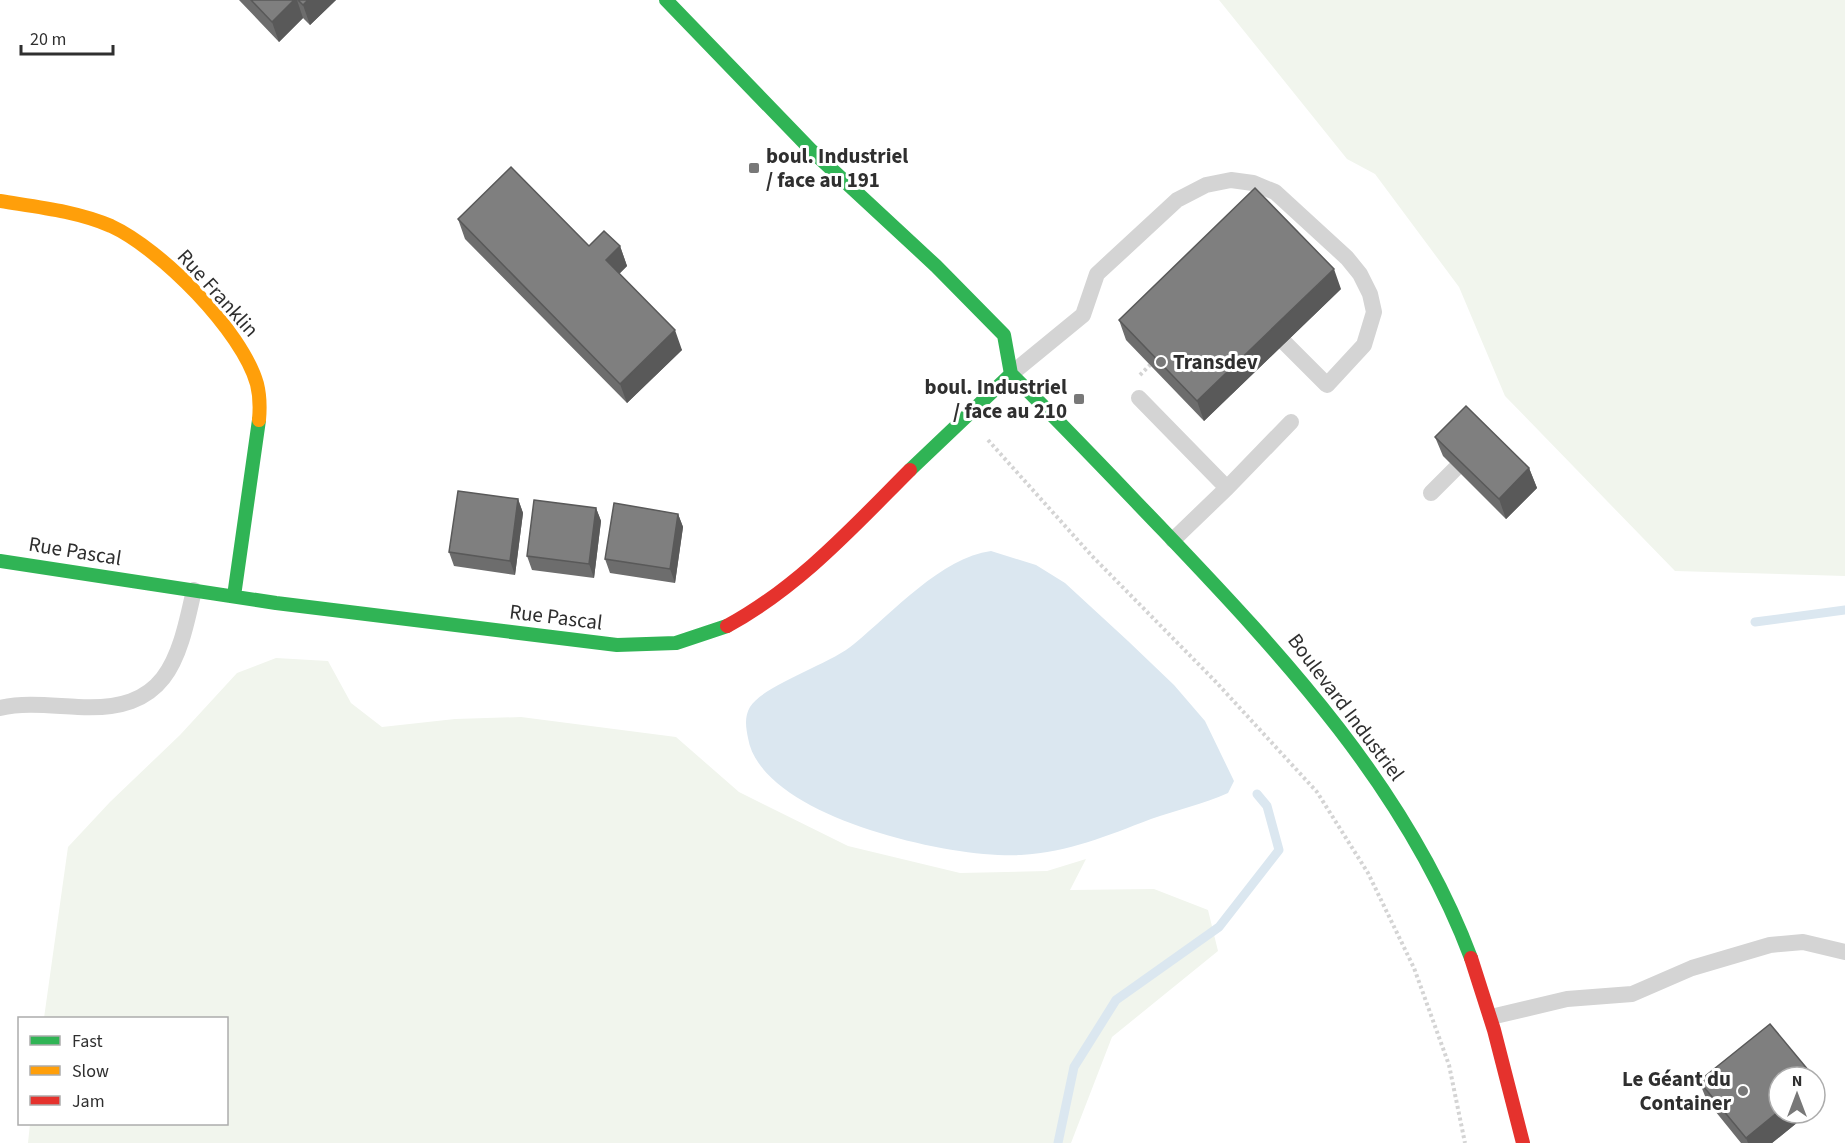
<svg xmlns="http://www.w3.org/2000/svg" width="1845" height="1143" font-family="'Source Sans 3',sans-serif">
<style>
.green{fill:#f1f5ed}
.water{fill:#dbe7f0}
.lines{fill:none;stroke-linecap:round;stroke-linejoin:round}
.stream{stroke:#dbe7f0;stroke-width:9}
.path{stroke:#d4d4d4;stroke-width:4;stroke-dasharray:3 3;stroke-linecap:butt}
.lane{stroke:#d4d4d4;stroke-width:16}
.fast{stroke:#30b455;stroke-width:14}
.slow{stroke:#ff9f0a;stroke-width:14}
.jam{stroke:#e5322d;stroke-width:14}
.wall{fill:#6d6d6d}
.shaded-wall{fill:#595959}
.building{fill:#7f7f7f;stroke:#595959;stroke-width:1.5}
.poi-dot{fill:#787878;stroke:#fff;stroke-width:2}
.labels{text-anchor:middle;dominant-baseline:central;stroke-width:6;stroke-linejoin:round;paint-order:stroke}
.poi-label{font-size:21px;font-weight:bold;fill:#2f2f2f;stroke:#fff;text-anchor:start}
.street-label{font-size:21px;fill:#2f2f2f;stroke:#fff}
</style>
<rect width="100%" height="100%" fill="#fff"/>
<path class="green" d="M1219,0H1845V576L1675,571L1505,396L1459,287L1375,174L1347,159Z
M276,658L328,661L351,703L382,727L455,719L521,717L676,737L739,792L848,846L960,873L1047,871L1086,859L1070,890L1154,889L1208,910L1218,951L1112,1037L1071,1143H28L30,1124H226V1018H44L68,847L110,802L180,735L237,673Z"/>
<path class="water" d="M991,551L1036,565L1065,583L1128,641L1174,685L1205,721L1234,781L1228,793C1203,804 1177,810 1151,819C1106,836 1070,852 1021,855C952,859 761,817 748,738C746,728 744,717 750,707C763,685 831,664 854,644C892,613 942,557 991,551Z"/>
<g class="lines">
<path class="stream" d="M1755,622L1845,610
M1058,1143L1074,1067L1116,1000L1219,927L1279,850L1267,806L1257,794"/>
<path class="path" d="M1140,375L1150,365
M988,440L1092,556L1216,682L1317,792L1368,873L1414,968L1449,1065L1465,1143"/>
<path class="lane" d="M1011,374L1083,315L1097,274L1177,200L1206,185L1231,180L1253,183L1275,192L1347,258L1360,274L1370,294L1374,312L1364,345L1327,385L1285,343
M1139,398L1227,488L1173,540
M1227,488L1291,422
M1431,493L1455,469
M0,708C25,702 53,706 78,707C166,712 178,664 194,590
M1491,1017L1567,999L1632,994L1692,968L1770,945L1803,942L1845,952"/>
<path class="fast" d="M666,0L812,151L936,266L1004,335L1011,374
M1011,374C1063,425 1113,478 1163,530C1285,658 1408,790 1471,958
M910,470L1011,374
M0,561L276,603L617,645L676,643L727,626
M234,596L259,420"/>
<path class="slow" d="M0,201C37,207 76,211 111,226C161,249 242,331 257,384C260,396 260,409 259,420"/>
<path class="jam" d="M727,626C799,587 853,527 910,470
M1471,958L1494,1030L1523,1143"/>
</g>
<path class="wall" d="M239,0H336L310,25L303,18L279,42Z
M458,219L589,246H620L627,266L619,274L682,350L627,403L465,239Z
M1341,289L1204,421L1126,340L1119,320Z
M1435,437L1529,468L1537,488L1506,519L1443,456Z
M518,499L523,513L515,575L454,566L449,552Z
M596,508L601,521L594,578L532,570L527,556Z
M678,514L683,527L675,583L610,573L605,559Z
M1699,1081L1809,1113L1772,1143H1741L1707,1101Z"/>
<path class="shaded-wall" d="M294,0H297L303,18L279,42L272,22Z
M308,0H336L310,25L303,5Z
M620,246L627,266L613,280L606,260Z
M1334,269L1341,289L1204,421L1197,401Z
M675,330L682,350L627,403L620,384Z
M1529,468L1537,488L1506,519L1499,499Z
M518,499L523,513L515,575L510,561Z
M596,508L601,521L594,578L589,564Z
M678,514L683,527L675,583L670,569Z
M1817,1081L1824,1101L1815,1108V1082Z
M1779,1111V1113H1809L1772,1143H1748L1746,1138Z"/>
<path class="building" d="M251,0H294L272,22Z
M298,0H308L303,5Z
M511,167L589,246L604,231L620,246L606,260L675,330L620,384L458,219Z
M1255,188L1334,269L1197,401L1119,320Z
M1466,406L1529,468L1499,499L1435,437Z
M458,491L518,499L510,561L449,552Z
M534,500L596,508L589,564L527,556Z
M614,503L678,514L670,569L605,559Z
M1770,1024L1814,1077H1779V1111L1746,1138L1699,1081Z"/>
<g class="poi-dot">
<rect x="748" y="162" width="12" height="12" rx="3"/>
<circle cx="1161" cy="362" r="6"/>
<rect x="1073" y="393" width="12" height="12" rx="3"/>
<circle cx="1743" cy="1091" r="6"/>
</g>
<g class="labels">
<g class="poi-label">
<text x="766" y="156">boul. Industriel<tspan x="766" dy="24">/ face au 191</tspan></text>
<text x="1173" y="362">Transdev</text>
<text x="1067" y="387" text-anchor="end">boul. Industriel<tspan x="1067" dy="24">/ face au 210</tspan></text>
<text x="1731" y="1079" text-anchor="end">Le Géant du<tspan x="1731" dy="24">Container</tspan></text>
</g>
<g class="street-label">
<text transform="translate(218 293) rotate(48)">Rue Franklin</text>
<text transform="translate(75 551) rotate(9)">Rue Pascal</text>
<text transform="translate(556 617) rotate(7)">Rue Pascal</text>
<text transform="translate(1346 707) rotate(53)">Boulevard Industriel</text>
</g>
</g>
<rect x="18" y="1017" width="210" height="108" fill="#ffffff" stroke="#acacac" stroke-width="1.5"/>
<rect x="30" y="1036" width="30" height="9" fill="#30b455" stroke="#acacac" stroke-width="1.5"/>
<text x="72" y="1047" font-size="18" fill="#2f2f2f">Fast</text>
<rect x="30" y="1066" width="30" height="9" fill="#ff9f0a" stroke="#acacac" stroke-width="1.5"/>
<text x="72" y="1077" font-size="18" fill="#2f2f2f">Slow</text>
<rect x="30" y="1096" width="30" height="9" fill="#e5322d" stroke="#acacac" stroke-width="1.5"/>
<text x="72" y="1107" font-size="18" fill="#2f2f2f">Jam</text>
<g transform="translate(1797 1095)"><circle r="28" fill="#ffffff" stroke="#acacac" stroke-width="1.5"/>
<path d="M0-4.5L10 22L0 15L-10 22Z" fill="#787878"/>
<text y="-9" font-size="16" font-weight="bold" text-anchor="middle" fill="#2f2f2f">N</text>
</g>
<path d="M21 45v9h92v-9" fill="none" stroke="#2f2f2f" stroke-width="3"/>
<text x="30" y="45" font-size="18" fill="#2f2f2f" stroke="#ffffff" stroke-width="4.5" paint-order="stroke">20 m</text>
</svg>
